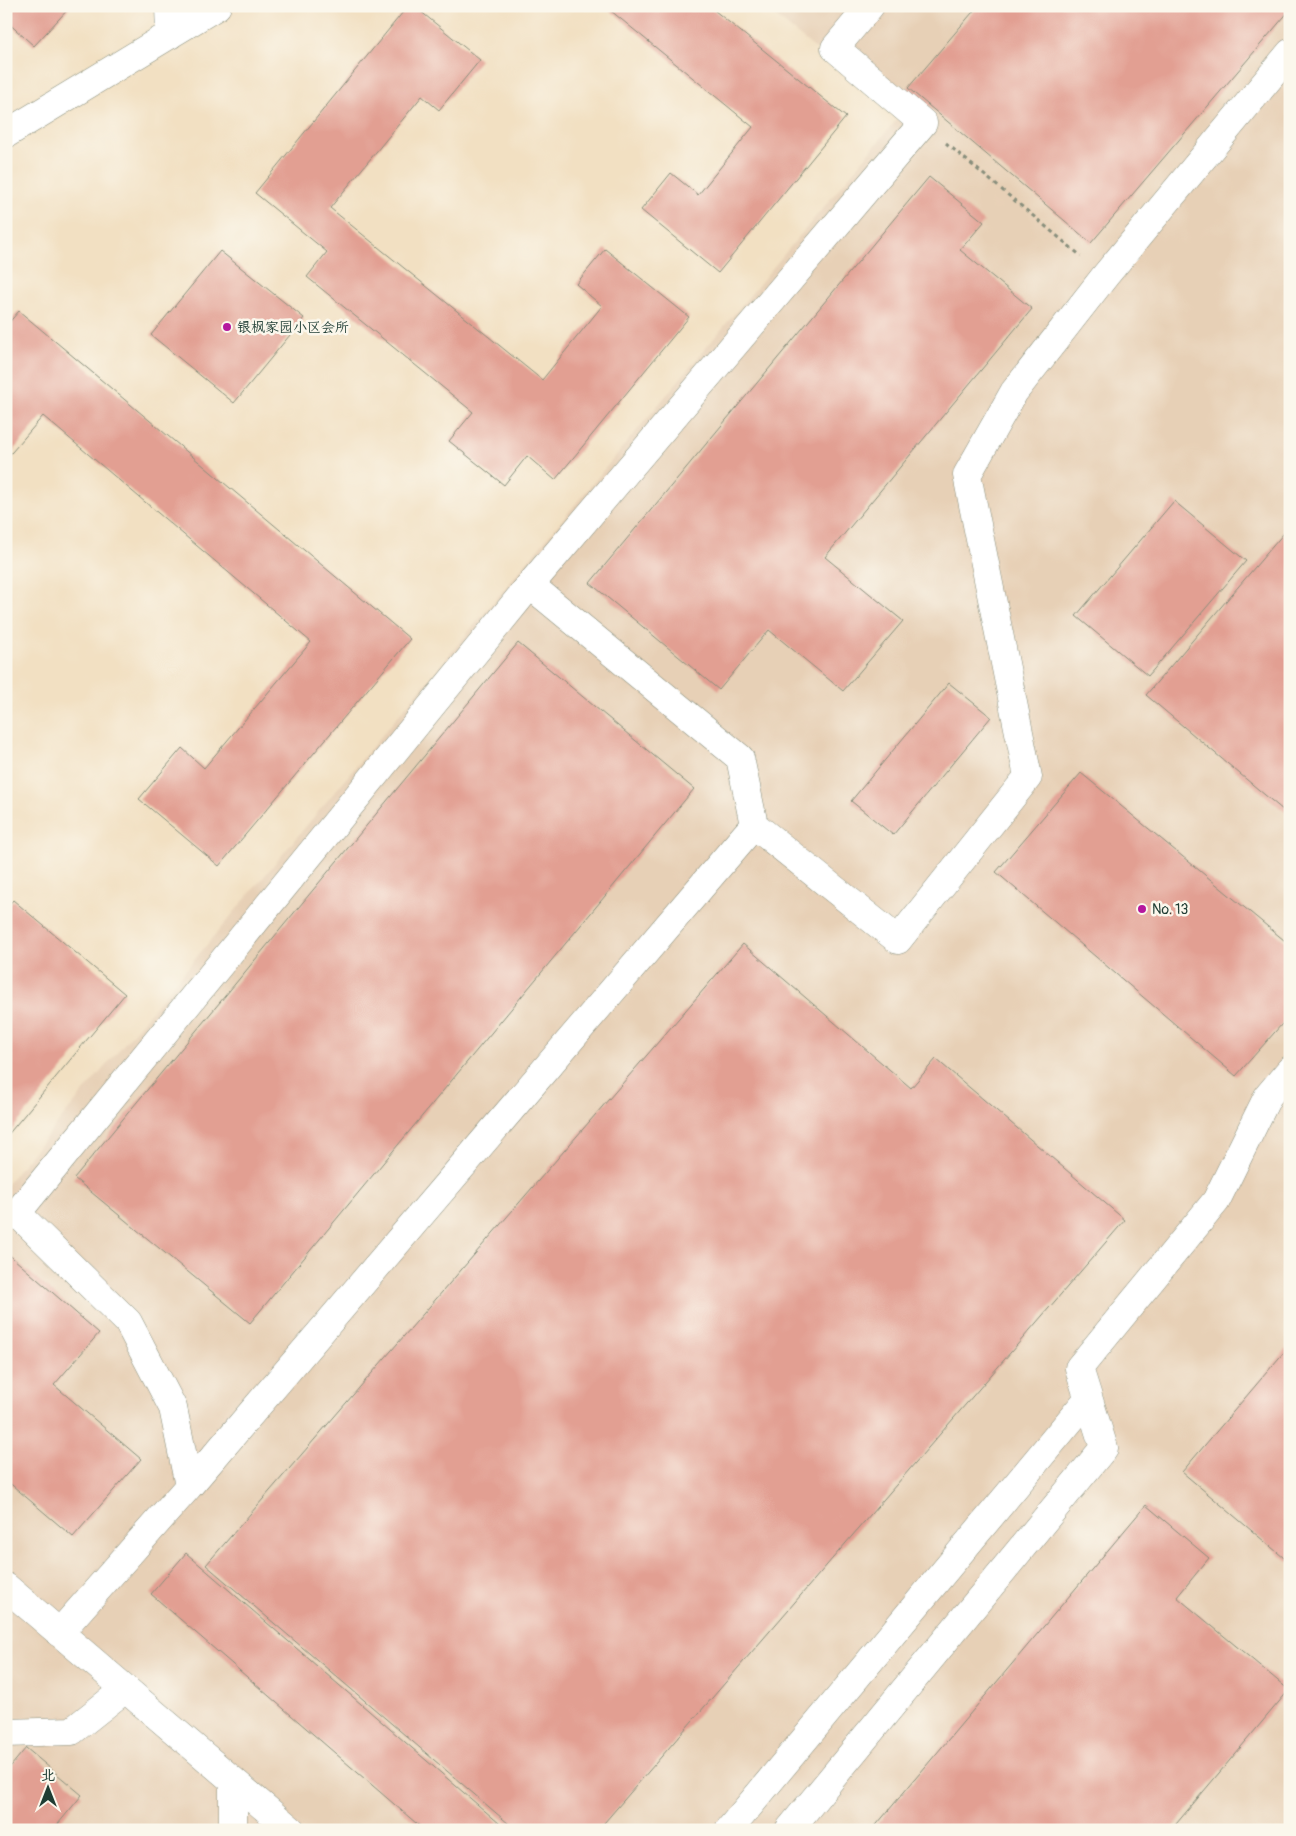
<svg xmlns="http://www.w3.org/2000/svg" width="1296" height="1836" font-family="Pangolin,'LXGW WenKai TC',sans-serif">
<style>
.built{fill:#e7d0b6}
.building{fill:#e29f92}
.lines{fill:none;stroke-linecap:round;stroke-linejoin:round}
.minor-casing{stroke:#888e7b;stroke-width:29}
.path{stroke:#888e7b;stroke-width:3;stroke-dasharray:4 4;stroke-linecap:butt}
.minor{stroke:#fff;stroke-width:28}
.poi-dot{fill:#b5179e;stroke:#fbf7ec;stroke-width:2}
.labels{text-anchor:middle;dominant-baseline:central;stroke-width:5;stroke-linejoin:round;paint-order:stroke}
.poi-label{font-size:14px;fill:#1f3d34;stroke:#fbf7ec;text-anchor:start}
</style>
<rect width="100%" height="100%" fill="#fbf7ec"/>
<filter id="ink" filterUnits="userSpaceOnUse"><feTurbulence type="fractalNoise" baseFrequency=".02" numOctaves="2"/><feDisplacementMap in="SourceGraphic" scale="10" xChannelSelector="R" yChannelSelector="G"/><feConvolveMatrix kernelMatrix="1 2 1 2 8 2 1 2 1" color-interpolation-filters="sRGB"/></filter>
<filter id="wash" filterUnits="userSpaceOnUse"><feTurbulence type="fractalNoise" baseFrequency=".0096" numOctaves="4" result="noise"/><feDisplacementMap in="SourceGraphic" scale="20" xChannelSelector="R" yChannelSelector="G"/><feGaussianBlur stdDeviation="1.12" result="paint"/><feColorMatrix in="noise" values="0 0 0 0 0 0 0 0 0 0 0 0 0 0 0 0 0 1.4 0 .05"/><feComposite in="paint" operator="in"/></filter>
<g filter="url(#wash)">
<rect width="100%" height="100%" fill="#f2e0c2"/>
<path class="built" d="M763,6H1290V1830H6V1185L899,117Z"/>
<g id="blocks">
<path class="building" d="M6,6H71L34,46L6,21Z
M408,6H414L480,60L439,110L422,96L330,208L542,380L602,306L576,284L605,249L689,317L555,480L527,456L504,485L449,441L473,412L307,277L327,252L255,193Z
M605,6H709L846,117L718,273L641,210L671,173L698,195L753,127Z
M978,6H1290V10L1091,243L908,88Z
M929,177L984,222L960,250L1032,309L825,557L903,621L843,691L769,630L719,690L590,583Z
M220,251L304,318L234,403L151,335Z
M19,311L410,639L219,866L139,799L182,748L204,768L311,642L43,416L6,459V326Z
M1174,501L1246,561L1148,676L1076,616Z
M1290,526V816L1146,695Z
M518,643L694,789L250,1323L74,1178Z
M949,683L991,717L893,835L851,801Z
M1081,773L1290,945V1015L1236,1076L996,872Z
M13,900L125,994L6,1137V908Z
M743,944L911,1088L936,1059L1125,1220L598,1830H516L206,1565Z
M6,1252L99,1333L54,1385L141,1459L73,1537L6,1480Z
M1290,1345V1563L1182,1472Z
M1146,1505L1209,1558L1177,1597L1289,1690L1171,1830H872Z
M186,1553L507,1830H424L151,1594Z
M26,1748L82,1795L53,1830H6V1772Z"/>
</g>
</g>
<g filter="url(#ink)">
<use href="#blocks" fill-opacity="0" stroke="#888e7b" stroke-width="1"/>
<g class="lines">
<g class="minor-casing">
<path id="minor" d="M169,6L170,35
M6,134L217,6
M530,585L740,758L754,825L898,940L1028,777L967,475L1014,392L1105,276L1290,53
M189,1486L754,825
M6,1587L291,1830
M59,1633L189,1486L173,1408L128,1322L17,1213L530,585L923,123L835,48L870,6
M6,1733L72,1731L125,1689
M233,1830V1781
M729,1830L1088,1399
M789,1830L1104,1448L1079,1368L1216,1201L1268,1096L1290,1070"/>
</g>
<path class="path" d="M946,143L1081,256"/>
<use href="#minor" class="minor"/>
</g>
</g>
<g class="poi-dot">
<circle cx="227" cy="327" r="5"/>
<circle cx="1142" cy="909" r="5"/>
</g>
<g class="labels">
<g class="poi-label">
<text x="237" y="327">银枫家园小区会所</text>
<text x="1152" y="909">No. 13</text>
</g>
</g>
<rect width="1296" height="1836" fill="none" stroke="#fbf7ec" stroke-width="25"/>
<g transform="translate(48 1788)" stroke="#fbf7ec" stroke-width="4" paint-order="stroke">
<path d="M0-4L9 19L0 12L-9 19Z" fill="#1f3d34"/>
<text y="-8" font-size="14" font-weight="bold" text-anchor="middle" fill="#1f3d34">北</text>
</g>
</svg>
